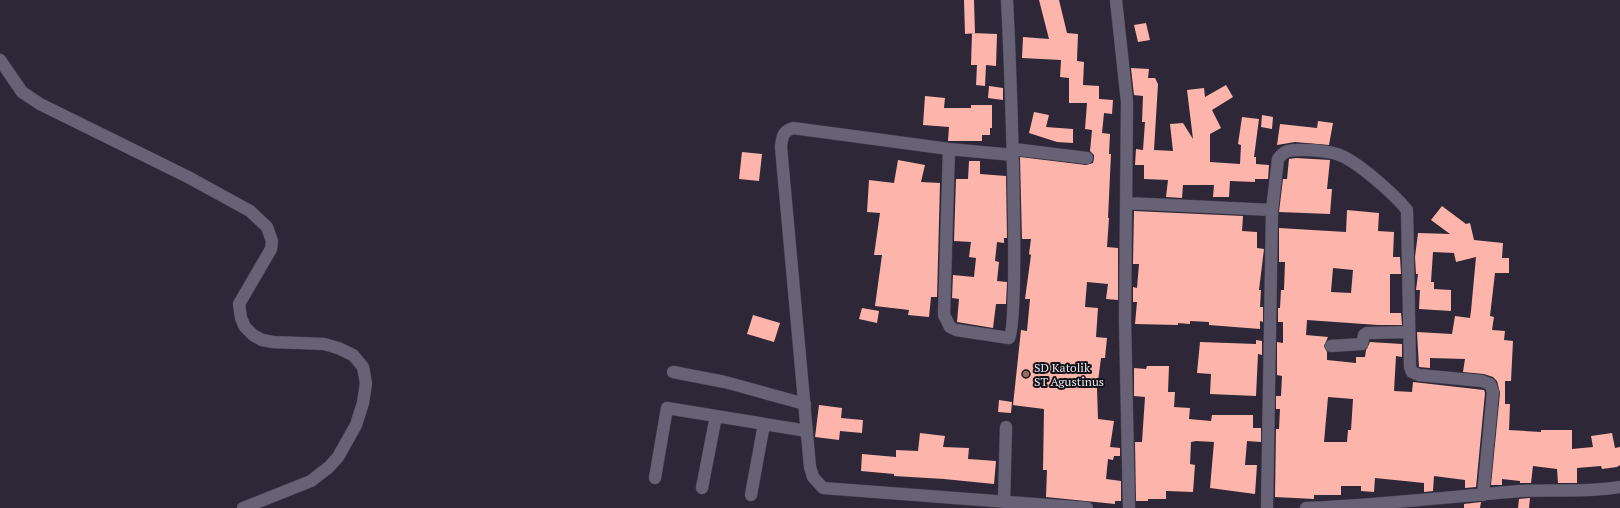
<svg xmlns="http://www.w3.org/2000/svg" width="1620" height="508" font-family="'PT Serif',serif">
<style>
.building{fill:#fdb5ab;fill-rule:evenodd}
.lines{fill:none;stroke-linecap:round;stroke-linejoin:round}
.minor-casing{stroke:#484452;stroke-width:13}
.minor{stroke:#686276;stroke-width:12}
.education-dot{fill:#8d6e63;stroke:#141219;stroke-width:1.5}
.labels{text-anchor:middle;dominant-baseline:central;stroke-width:4;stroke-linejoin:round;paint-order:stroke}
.poi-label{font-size:12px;fill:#ebe8f3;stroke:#141219;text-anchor:start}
</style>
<rect width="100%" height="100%" fill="#2d2738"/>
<path class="building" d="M964,0H974L975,33L965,34Z
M1039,0H1059L1067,33L1078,34L1077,61L1084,62L1083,85L1099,86V99L1113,100L1112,114L1104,113L1102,133L1110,134L1109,154H1111L1108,218H1109L1107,247L1118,248V300L1106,299L1108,284L1087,282L1085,307L1098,308L1096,337L1107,338L1105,358H1101L1097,389L1098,419L1114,421L1110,447L1120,448V456H1114L1113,460L1108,459L1106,479L1121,481V501H1115V504L1046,497L1047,470H1043L1044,409L1013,405L1021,330L1027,331L1030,299H1025L1031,255L1029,254L1031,239H1022L1020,157L1086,165L1093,163L1094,159V155L1090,151L1092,130L1085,129L1087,103H1069V78L1060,77L1061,60L1022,58L1023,37L1049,39Z
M1146,23L1150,40L1138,42L1134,25Z
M972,33L997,34L996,66L986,65L985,86L976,85L977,65H971Z
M1131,68L1149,69L1148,78H1155L1158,84L1154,150L1173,151L1170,124L1183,123L1193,139L1187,90L1204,88L1205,97L1226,85L1233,97L1212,110L1221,128L1210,134V162L1240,164L1241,145L1238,144L1242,117L1259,119L1254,157H1256V164L1269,165L1268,179H1255V182L1230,181L1229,197H1213L1214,185H1183L1182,198L1166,197L1168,180L1144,179V165H1135L1136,149L1143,150L1145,122H1142L1143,96L1134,95Z
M989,86L1003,88V100L988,98Z
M925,96L945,98L944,108H971V105H992V128H990V135H982V141H948L949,127L923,125Z
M1034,112L1049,115L1046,127L1073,129V143L1057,142L1029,133Z
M1262,115L1273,117L1272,129L1261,127Z
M1318,121L1333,123L1329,145L1295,142L1277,145L1280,124L1317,128Z
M742,152L762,154L759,181L739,179Z
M1296,158L1330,160L1327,189H1332L1330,214L1279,212L1283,179H1287L1289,159Z
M898,160L925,165L921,182L940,183L937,297H931L929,317L908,315L909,310L875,306L882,255H874L880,213L867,212L869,180L894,183Z
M969,161H980V174L1006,176L1007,238H1004V243L997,242L995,261L999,262L997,281L1007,282L1006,304H996L993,328L957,322L959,299L952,298L953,275L974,277L976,258L969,257L971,242L954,241L956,179H968Z
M1442,206L1466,224L1470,223L1474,240L1503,243L1502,258H1509V273H1495L1490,316L1494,317L1492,330L1505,331L1504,340L1513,341L1511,381H1505V404H1510L1509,430L1541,432V430H1572V449L1593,447L1591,436L1612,433L1615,448L1620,447V465L1617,467L1602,469L1601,466L1577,468V483H1558L1557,469L1533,466L1531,483H1520V481L1502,479V485H1491L1500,393L1497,381L1493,377L1484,374L1463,372L1465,359L1430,358V368L1419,367L1417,332L1452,334L1455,316L1470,318L1471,311L1476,257L1456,262L1454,253L1433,252L1431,282H1434V289L1451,290V311L1419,309L1420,290H1416L1418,274H1416L1415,257L1418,233L1450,234L1431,220Z
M1347,210L1379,213L1378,231L1394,232L1393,257H1400L1401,274H1390V313H1401L1402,325H1378L1307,320L1306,335L1328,337L1324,346L1327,352V360L1356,363V357H1365L1366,350L1370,342L1402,344V340V357L1396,356L1394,391L1412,392L1413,382L1484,390L1485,393L1476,487L1465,488V480L1434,476L1433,491L1424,492V483L1375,478L1374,492L1361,491V486H1341V495H1314V499L1275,497L1276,429H1279L1280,409H1276V396H1281L1282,376L1277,375V342L1283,343V322H1278V308H1280L1281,290H1284L1285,262H1279V228L1346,232ZM1333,268L1353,270L1351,293L1331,292ZM1328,397L1353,399L1351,430H1348L1347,442H1324Z
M1134,211L1243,216L1242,231L1257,232V248L1264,249L1259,290H1261L1260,307H1263V322L1260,321V329L1209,325V322L1190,321V324L1178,323V325L1135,324L1137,302H1133V287L1137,288L1139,264H1133Z
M862,308L879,311L877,323L859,319Z
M753,315L780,323L774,342L747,334Z
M1256,340L1262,341V355L1258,354L1256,396L1210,394L1211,374L1197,373L1200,342L1256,344Z
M1147,366H1169L1168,392H1175L1174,407L1190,408L1189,419L1211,421L1212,415H1253V428H1261V442L1247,441L1245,465H1257L1255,494L1210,488L1214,442L1196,441L1191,442L1190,464L1195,465L1193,492L1166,491V499H1148V501H1136L1135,442H1142L1145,397L1134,396V368L1146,369Z
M999,400L1012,402L1011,413L998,412Z
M819,405L842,408L841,418L863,420L862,433L840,431L839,440L815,437Z
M920,433L945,436L943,447L969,448L968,459L996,461L994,484L944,479L894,476V474L861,471L862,454L896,457V450L918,451Z
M1530,498L1529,508H1518L1519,499Z
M1481,502L1480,508H1464V504Z"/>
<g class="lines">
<g class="minor-casing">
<path id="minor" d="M1116,0L1127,102L1125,320L1129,508
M0,60L22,92L40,104L188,177L250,211L267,227L272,241L271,249L239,304L241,318L245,327L253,335L262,340L273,342L324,344L338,348L353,355L363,367L366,383L363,403L356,425L338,457L329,467L311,481L243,508
M949,149L944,315L950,327L956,330L1009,338C1021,323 1009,39 1007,0
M1013,149L1087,158
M1013,155L949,149L793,128C783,131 782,137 781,147L810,467L813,477L823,488L1087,508
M1126,203L1272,210
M1331,346L1362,344L1364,335L1367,333L1409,332
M673,372L725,382L805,404
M655,478L667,408L807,431
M702,488L716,416
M751,495L764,424
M1004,502L1006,427
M1267,508L1272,210L1278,159C1285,149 1292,150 1303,150C1314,150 1326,151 1337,154C1356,160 1394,194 1407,210L1410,367L1412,372L1419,375L1482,381L1490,384L1493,392L1483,495
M1306,508C1377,505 1449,497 1520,491C1554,489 1587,493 1620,487"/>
</g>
<use href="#minor" class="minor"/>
</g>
<circle class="education-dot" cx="1026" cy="374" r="4"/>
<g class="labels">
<g class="poi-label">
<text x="1034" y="367">SD Katolik<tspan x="1034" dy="14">ST Agustinus</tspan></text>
</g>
</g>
</svg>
